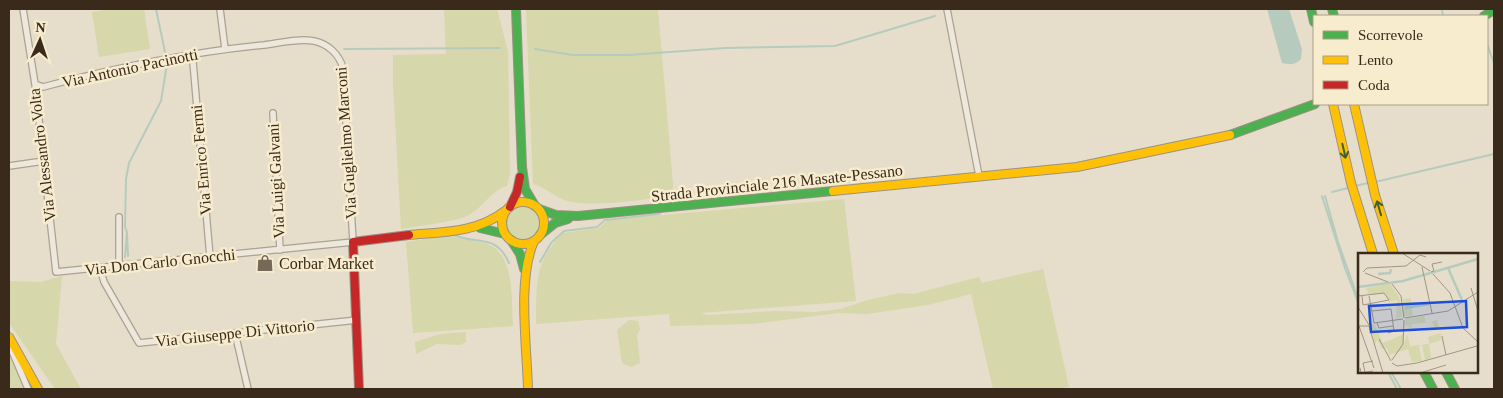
<svg xmlns="http://www.w3.org/2000/svg" width="1503" height="398" font-family="Georgia,serif">
<style>
.green{fill:#d6d7ab}
.water{fill:#b6cbbe}
.lines{fill:none;stroke-linecap:round;stroke-linejoin:round}
.stream{stroke:#b6cbbe;stroke-width:2}
.street-casing{stroke:#aba294;stroke-width:8}
.fast-casing{stroke:#9a9283;stroke-width:10}
.slow-casing{stroke:#9a9283;stroke-width:10}
.jam-casing{stroke:#9a9283;stroke-width:10}
.street{stroke:#ede7dc;stroke-width:5.5}
.fast{stroke:#4caf50;stroke-width:8}
.slow{stroke:#ffc107;stroke-width:8}
.jam{stroke:#c62828;stroke-width:8}
.oneway{stroke:#415f30}
.labels{text-anchor:middle;dominant-baseline:central;stroke-width:5;stroke-linejoin:round;paint-order:stroke}
.street-label{font-size:16px;fill:#392a1b;stroke:#f8ecce}
.poi-label{font-size:16px;fill:#392a1b;stroke:#f8ecce;text-anchor:start}
.inset-river{fill:none;stroke:#b6cbbe;stroke-width:2.5}
.inset-road{fill:none;stroke:#a19684;stroke-width:1}
.view{fill:#1d4ed8;fill-opacity:0.15;stroke:#1d4ed8;stroke-width:2.5}
.inset-edge{fill:none;stroke:#392a1b;stroke-width:2.5}
</style>
<rect width="100%" height="100%" fill="#e6deca"/>
<path class="green" d="M111,9H144L150,49L99,57L92,12Z
M444,9H497L508,51L510,173L507,186C490,191 482,209 467,216C454,222 417,226 401,229L393,84V55L446,54Z
M526,9H658L674,196C644,199 596,208 568,201C555,198 546,187 533,184Z
M844,199L856,301L701,313L707,315L775,311L815,312L840,309L868,300L900,293L913,294L979,277L982,283L1043,269L1069,387L1057,389H993L971,294L928,305L867,314L839,313L752,324L670,326L669,314L536,324C537,286 533,262 563,233L599,228L608,220Z
M505 223a18 18 0 1 1 36 0a18 18 0 1 1-36 0Z
M449,235C462,241 474,239 487,244C516,254 511,302 513,326L413,333L406,242Z
M62,276L56,344L81,389H55L9,323V281L41,282Z
M629,320L638,321L640,329L637,335L640,363L631,367L622,363L617,330Z
M466,332V342L460,345L437,344L416,354L415,342L440,334Z
M9,352L22,384L24,389H9Z"/>
<path class="water" d="M1267,9H1289L1302,49L1301,59C1295,65 1290,65 1282,63Z"/>
<g class="lines">
<path class="stream" d="M156,9L165,52
M1442,9L1443,16
M1487,44L1494,63
M344,49L500,48
M535,49L573,55H628L725,48L835,46L935,16
M1375,182L1494,154
M1355,186L1368,183
M1332,192L1348,188
M1322,196L1345,268L1359,305
M1325,196L1338,242L1359,301
M127,232L128,256
M454,235C476,245 496,233 509,263
M125,257L127,232L125,227L126,179L129,163L161,101L167,64
M540,262L551,243L564,231L597,227L605,220L660,214
M1388,372L1397,389
M1391,372L1401,389"/>
<g class="street-casing">
<path id="street" d="M23,9L35,84L56,272L353,242L343,68C339,54 328,44 314,41C298,38 280,43 264,45C190,52 115,68 43,87L35,84
M220,9L225,49
M947,9L979,176
M193,62L210,257
M273,113L280,250
M9,166L44,161
M119,217V266
M100,268L104,282L139,343L357,320
M235,333L248,389
M9,344L28,389"/>
</g>
<g class="fast-casing">
<path id="fast" d="M516,9L522,167L525,189L535,206
M1311,9L1314,22
M1332,9L1334,16
M1484,16L1494,10
M1230,135L1315,104
M539,209L556,215L578,216L833,191
M480,228L505,234
M540,235L555,223L568,219
M511,240L520,254L524,269
M1424,372L1433,389
M1446,372L1455,389"/>
</g>
<g class="slow-casing">
<path id="slow" d="M1333,104L1351,183L1373,254
M1354,104L1375,195L1394,254
M833,191L1077,167L1230,135
M502 223a21 21 0 1 1 42 0a21 21 0 1 1-42 0Z
M409,235C443,232 477,233 505,211
M9,337L38,389
M528,389C527,346 517,280 534,241"/>
</g>
<g class="jam-casing">
<path id="jam" d="M510,207L517,192L520,177
M359,389L353,242L409,235"/>
</g>
<use href="#street" class="street"/>
<use href="#fast" class="fast"/>
<use href="#slow" class="slow"/>
<use href="#jam" class="jam"/>
</g>
<defs><path id="oneway-shaft" d="M-6 0H5M1.5-3L5.5 0L1.5 3" fill="none" stroke-width="1.6" stroke-linecap="round" stroke-linejoin="round" transform="scale(1.25)"/></defs>
<g class="oneway">
<use href="#oneway-shaft" transform="translate(1344 151) rotate(77)"/>
<use href="#oneway-shaft" transform="translate(1379 208) rotate(-106)"/>
</g>
<defs>
<g id="shop-bare" transform="scale(1.35)"><path d="M-5-2.5h2.3a2.7 3.5 0 0 1 5.4 0H5L5.5 6h-11ZM-1.5-2.5h3a1.5 2.3 0 0 0-3 0Z" fill="#766958" stroke="#f8ecce" stroke-width="2.5" paint-order="stroke"/></g>
</defs>
<g fill-rule="evenodd">
<use href="#shop-bare" x="265" y="263"/>
</g>
<g class="labels">
<g class="street-label">
<text transform="translate(130 68) rotate(-12)">Via Antonio Pacinotti</text>
<text transform="translate(346 143) rotate(-94)">Via Guglielmo Marconi</text>
<text transform="translate(42 155) rotate(-97)">Via Alessandro Volta</text>
<text transform="translate(201 160) rotate(-95)">Via Enrico Fermi</text>
<text transform="translate(276 181) rotate(-93)">Via Luigi Galvani</text>
<text transform="translate(777 183) rotate(-6)">Strada Provinciale 216 Masate-Pessano</text>
<text transform="translate(160 262) rotate(-6)">Via Don Carlo Gnocchi</text>
<text transform="translate(235 333) rotate(-6)">Via Giuseppe Di Vittorio</text>
</g>
<g class="poi-label">
<text x="279" y="263">Corbar Market</text>
</g>
</g>
<g transform="translate(1358 253)">
<rect width="120" height="120" fill="#e6deca"/>
<path d="M32,31L41,44L44,63L38,67L39,47L31,49L27,40L11,42L8,35ZM53,45L55,63H46L45,46ZM66,63L68,70L79,67L81,74L77,76L74,69L54,71L53,75L47,72L48,66ZM11,71H16L25,90L46,81V91L49,81L52,93L71,91L70,84L83,80V87L71,91L73,105L67,107L64,92L61,93L64,108L54,109L50,96L31,102L29,95L24,96L19,87L17,91Z" fill="#d6d7ab"/>
<path class="inset-river" d="M90,15L104,47M20,21L32,20L33,16M0,34L45,28L120,6M47,55L71,51"/>
<path class="inset-road" d="M44,0L72,18M64,14L74,60M5,19L9,15L48,13L62,2L68,4M73,19L76,18L74,11L84,9M7,20L30,29M75,21L92,40L105,75L120,89M34,31L43,43L46,65M113,35L120,58M0,43L26,40L31,47L5,52L4,43M11,43L16,70L45,66M0,54L11,72M14,58L33,56L36,78L30,80M47,65L90,58L120,39M19,70L21,75L35,73M0,73H11L25,120M1,73L16,115M84,83L88,102M21,86L33,108M34,107L45,91L46,67M34,110L39,113L59,110L119,93M2,115L3,120L15,118M7,119L5,110L15,108M62,120L88,112"/>
<path class="view" d="M108,48L109,74L13,79L11,53Z"/>
<rect width="120" height="120" class="inset-edge"/>
</g>
<rect width="1503" height="398" fill="none" stroke="#392a1b" stroke-width="20"/>
<rect x="1313" y="15" width="175" height="90" fill="#f8ecce" stroke="#ac9e86"/>
<rect x="1323" y="31" width="25" height="8" fill="#4caf50" stroke="#ac9e86"/>
<text x="1358" y="40" font-size="15" fill="#392a1b">Scorrevole</text>
<rect x="1323" y="56" width="25" height="8" fill="#ffc107" stroke="#ac9e86"/>
<text x="1358" y="65" font-size="15" fill="#392a1b">Lento</text>
<rect x="1323" y="81" width="25" height="8" fill="#c62828" stroke="#ac9e86"/>
<text x="1358" y="90" font-size="15" fill="#392a1b">Coda</text>
<g transform="translate(40 40) rotate(3)" stroke="#f8ecce" stroke-width="4" paint-order="stroke">
<path d="M0-4L9 19L0 12L-9 19Z" fill="#392a1b"/>
<text y="-8" font-size="14" font-weight="bold" text-anchor="middle" fill="#392a1b">N</text>
</g>
</svg>
